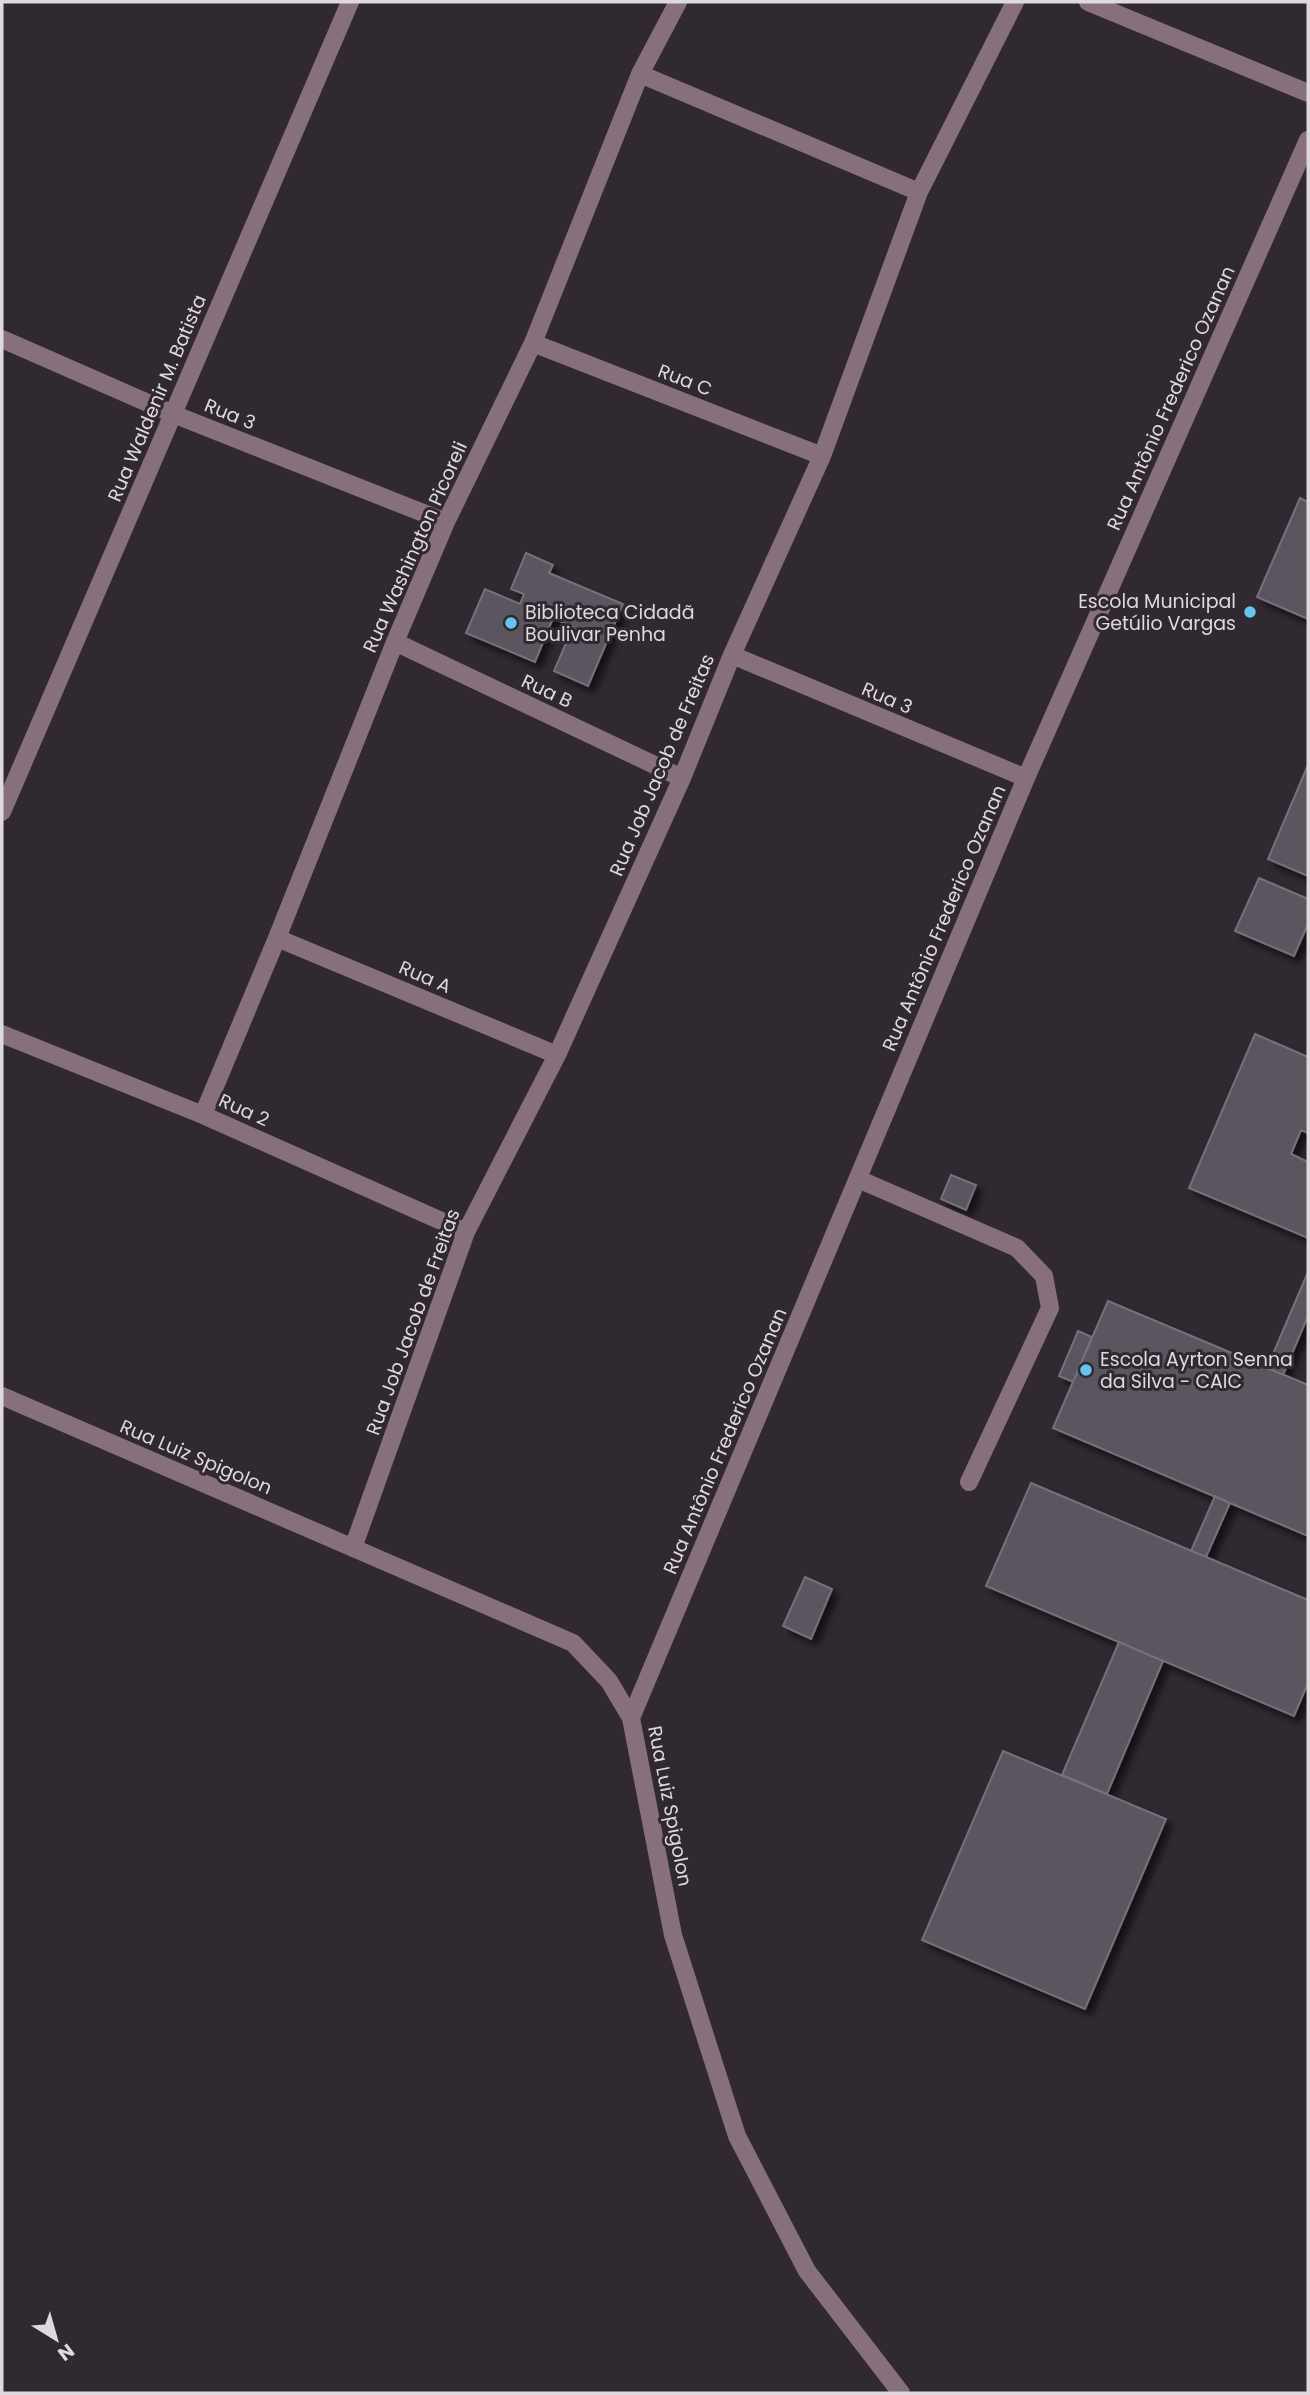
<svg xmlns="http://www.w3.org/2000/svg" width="1310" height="2395" font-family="Poppins,sans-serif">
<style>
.building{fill:#5a555f;stroke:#75707a;stroke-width:2;filter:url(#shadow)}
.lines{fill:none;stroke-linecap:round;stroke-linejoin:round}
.minor{stroke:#87707b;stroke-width:18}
.poi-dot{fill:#65c5ee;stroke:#312931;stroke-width:2.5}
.labels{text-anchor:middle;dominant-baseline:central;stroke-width:6;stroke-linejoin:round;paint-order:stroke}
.street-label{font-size:19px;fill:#ded9dd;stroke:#312931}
.poi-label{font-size:19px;fill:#ded9dd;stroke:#312931;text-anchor:start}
</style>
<defs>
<filter id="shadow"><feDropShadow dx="6" dy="6" stdDeviation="3.5" flood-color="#0009"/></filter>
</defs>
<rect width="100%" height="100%" fill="#312931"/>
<path class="building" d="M1300,498L1308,502V619L1257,597Z
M526,553L553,565L549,573L623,604L588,686L554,671L573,627L553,618L535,662L466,633L485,589L520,604L524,594L511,589Z
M1308,765V876L1268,859Z
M1259,878L1308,899V924L1294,956L1235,931Z
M1255,1034L1308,1057V1133L1301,1130L1291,1154L1308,1162V1238L1189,1188Z
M951,1175L976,1185L966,1210L941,1199Z
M1308,1272V1316L1283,1375L1267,1368Z
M1108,1301L1308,1385V1536L1053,1428Z
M1078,1331L1092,1337L1073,1382L1059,1376Z
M1031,1483L1308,1600V1683L1294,1716L986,1586Z
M1215,1496L1230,1503L1206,1557L1191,1551Z
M805,1577L832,1589L811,1639L783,1626Z
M1119,1642L1163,1661L1107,1794L1062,1775Z
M1003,1751L1166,1819L1085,2009L922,1940Z"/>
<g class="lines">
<path class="minor" d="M1088,2L1308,93
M640,74L919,192
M2,339L173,414L446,522
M533,343L822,456
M395,642L682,778
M732,655L1026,778
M2,812L350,2
M277,938L557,1055
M2,1034L203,1115L466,1232
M203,1115L277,938L395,642L446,522L533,343L640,74L678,2
M858,1179L1017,1248L1044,1276L1050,1308L969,1482
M2,1396L573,1643L609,1681L631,1718L673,1935L737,2136L807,2271L901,2393
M353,1548L466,1232L557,1055L682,778L732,655L822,456L919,192L1015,2
M631,1718L1026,778L1308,140"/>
</g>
<g class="poi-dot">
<circle cx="1250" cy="612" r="7"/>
<circle cx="511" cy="623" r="7"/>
<circle cx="1086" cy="1370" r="7"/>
</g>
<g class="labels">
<g class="street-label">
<text transform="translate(685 380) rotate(21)">Rua C</text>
<text transform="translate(157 398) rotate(-67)">Rua Waldenir M. Batista</text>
<text transform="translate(1171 398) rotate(-66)">Rua Antônio Frederico Ozanan</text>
<text transform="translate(230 414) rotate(22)">Rua 3</text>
<text transform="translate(415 547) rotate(-66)">Rua Washington Picoreli</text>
<text transform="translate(547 691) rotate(25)">Rua B</text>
<text transform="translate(887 698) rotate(23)">Rua 3</text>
<text transform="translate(662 765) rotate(-67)">Rua Job Jacob de Freitas</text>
<text transform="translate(944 918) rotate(-67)">Rua Antônio Frederico Ozanan</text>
<text transform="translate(425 977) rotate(23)">Rua A</text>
<text transform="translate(244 1110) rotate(24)">Rua 2</text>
<text transform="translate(413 1322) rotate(-70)">Rua Job Jacob de Freitas</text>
<text transform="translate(725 1441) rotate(-67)">Rua Antônio Frederico Ozanan</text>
<text transform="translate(196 1457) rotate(23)">Rua Luiz Spigolon</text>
<text transform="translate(670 1806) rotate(79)">Rua Luiz Spigolon</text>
</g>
<g class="poi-label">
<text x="1236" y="601" text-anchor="end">Escola Municipal<tspan x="1236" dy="22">Getúlio Vargas</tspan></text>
<text x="525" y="612">Biblioteca Cidadã<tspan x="525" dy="22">Boulivar Penha</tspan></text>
<text x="1100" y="1359">Escola Ayrton Senna<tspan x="1100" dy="22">da Silva - CAIC</tspan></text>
</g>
</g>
<rect width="1310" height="2395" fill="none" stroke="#ded9dd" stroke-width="7"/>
<g transform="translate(56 2339) rotate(143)" stroke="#312931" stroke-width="5" paint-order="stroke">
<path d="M0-5L12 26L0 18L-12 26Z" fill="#ded9dd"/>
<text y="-10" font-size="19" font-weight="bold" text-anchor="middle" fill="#ded9dd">N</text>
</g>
</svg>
